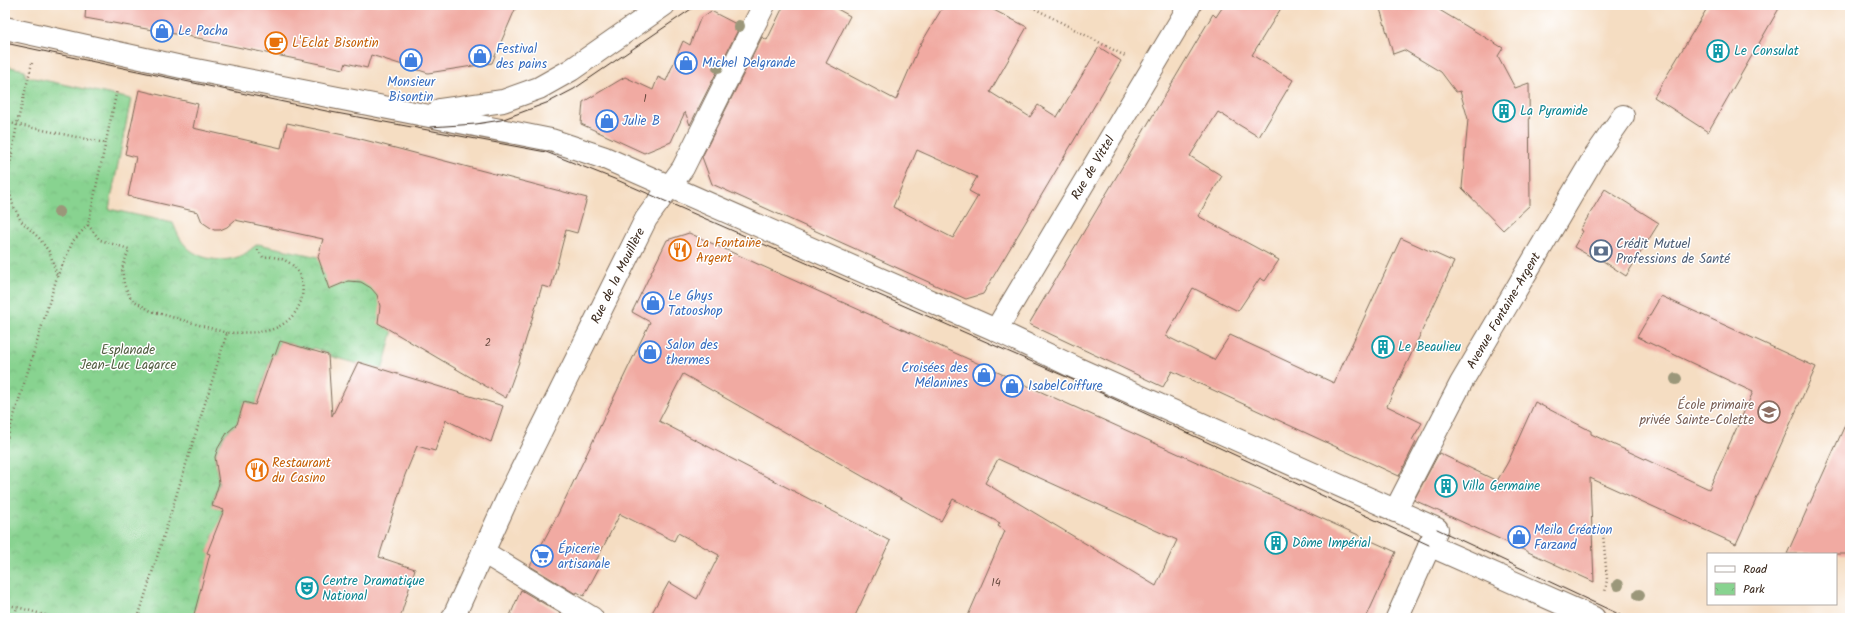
<svg xmlns="http://www.w3.org/2000/svg" width="1855" height="623" font-family="Kalam,sans-serif">
<style>
.park{fill:url(#park-crowns);stroke:#627e57}
.building{fill:#f1aaa2;fill-rule:evenodd}
.lines{fill:none;stroke-linecap:round;stroke-linejoin:round}
.minor-casing{stroke:#7c6957;stroke-width:24}
.path{stroke:#7c6957;stroke-width:2.5;stroke-dasharray:1 3;stroke-linecap:butt}
.minor{stroke:#fff;stroke-width:22}
.tram{stroke:#3b2a1e;stroke-width:1}
.tree{fill:#9b977a}
.labels{text-anchor:middle;dominant-baseline:central;stroke-width:3;stroke-linejoin:round;paint-order:stroke}
.number-label{font-size:11px;fill:#684a3f}
.shop-label{font-size:13px;fill:#366cbe;stroke:#fff;text-anchor:start}
.food-label{font-size:13px;fill:#c56008;stroke:#fff;text-anchor:start}
.culture-label{font-size:13px;fill:#0d838f;stroke:#fff;text-anchor:start}
.street-label{font-size:13px;fill:#3b2a1e;stroke:#fff}
.service-label{font-size:13px;fill:#4e5e75;stroke:#fff;text-anchor:start}
.park-label{font-size:13px;fill:#525d40;stroke:#fff}
.education-label{font-size:13px;fill:#785e54;stroke:#fff;text-anchor:end}
</style>
<defs>
<pattern id="park-crowns" width="20" height="18" patternUnits="userSpaceOnUse"><rect width="20" height="18" fill="#88d390"/><path d="M2 6a3 3 0 1 1 6 0M12 15a3 3 0 1 1 6 0" fill="none" stroke="#76b57c"/></pattern>
</defs>
<rect width="100%" height="100%" fill="#fff"/>
<filter id="ink" filterUnits="userSpaceOnUse"><feTurbulence type="fractalNoise" baseFrequency=".025" numOctaves="2"/><feDisplacementMap in="SourceGraphic" scale="8" xChannelSelector="R" yChannelSelector="G"/><feConvolveMatrix kernelMatrix="1 2 1 2 8 2 1 2 1" color-interpolation-filters="sRGB"/></filter>
<filter id="wash" filterUnits="userSpaceOnUse"><feTurbulence type="fractalNoise" baseFrequency=".012" numOctaves="4" result="noise"/><feDisplacementMap in="SourceGraphic" scale="16" xChannelSelector="R" yChannelSelector="G"/><feGaussianBlur stdDeviation="0.9" result="paint"/><feColorMatrix in="noise" values="0 0 0 0 0 0 0 0 0 0 0 0 0 0 0 0 0 1.4 0 .05"/><feComposite in="paint" operator="in"/></filter>
<g filter="url(#wash)">
<rect width="100%" height="100%" fill="#f5ddc2"/>
<path class="park" d="M5,66L25,70V76L131,99L109,209L173,223C176,230 179,239 185,245C198,260 224,264 243,255C248,252 253,247 258,244L375,269L395,322L382,371L330,356L331,354L313,348L312,350L280,341L275,355L273,354L255,405L244,402L237,424L226,433L218,448L215,457L219,483L212,505L223,510L220,517L223,518L218,534L214,533L212,538L216,540L207,552L212,555L201,582L213,586L193,618H5Z"/>
<g id="blocks">
<path class="building" d="M86,5H517L492,63L428,73L371,55L367,68L346,63L344,69L203,40V39L85,18Z
M784,5H830L850,16L826,63L896,100L919,47L944,5H984L1027,27L990,92L1030,117L1038,105L1057,117L1099,47L1121,61L983,294L966,299L712,184L702,157L762,37L767,40ZM917,150L977,177L969,191L978,196L953,238L893,207Z
M1224,5H1283L1252,55L1293,80L1259,137L1218,112L1190,156L1222,176L1198,216L1279,260L1265,281L1260,278L1238,311L1193,288L1166,336L1214,360L1230,335L1334,383L1401,238L1454,262L1387,406L1422,423L1412,440L1416,442L1399,476L1172,371L1163,387L1029,324L1213,14L1216,17Z
M1379,5H1431L1503,48L1498,56L1515,88L1529,83L1530,205L1503,230L1462,188L1468,119L1460,91L1456,92L1441,72L1404,50L1393,54Z
M1709,5H1781L1708,132L1654,97Z
M711,11L740,26L690,125L685,112L671,142L644,153L581,124L583,102L625,77L653,90L658,77L666,81L683,41L690,45L700,19Z
M139,90L198,104L193,128L281,148L287,123L353,137L587,198L577,233L566,230L551,288L542,286L519,362L506,398L378,323L380,306L377,295L371,288L361,282L348,281L329,289L318,257L323,239L235,220L227,227L220,230H214L202,222L198,212L128,196L136,157L125,154Z
M1605,189L1659,223L1626,276L1597,257L1595,259L1574,247L1583,231L1580,230Z
M689,233L1396,552L1366,618H967L1005,531L998,526L1000,523L953,499L941,521L683,374L659,421L890,541L854,618H649L669,582L697,599L719,555L678,533L674,541L620,514L595,563L600,566L584,596L577,592L576,594L530,566L558,514L650,322L632,312L667,240ZM998,459L1177,540L1156,586L985,483Z
M1661,296L1816,367L1736,544L1590,478L1594,582L1414,500L1439,453L1497,481L1508,462L1535,402L1591,431V434L1709,489L1753,392L1637,337Z
M280,341L328,355L332,416L358,362L503,406L491,442L446,420L435,451L417,446L405,475L379,557L415,569L400,618H193L210,554L207,553L224,510L212,506L219,483L215,457L218,448L227,433L237,424L244,402L255,405L273,354L275,355Z
M1850,414V554H1787Z
M521,590L565,616L564,618H509Z"/>
</g>
</g>
<g filter="url(#ink)">
<use href="#blocks" fill-opacity="0" stroke="#7c6957" stroke-width="1"/>
<g class="lines">
<g class="minor-casing">
<g id="minor">
<path d="M5,28L186,68L551,140L605,158L996,330L1076,368L1437,529L1397,618"/>
<path d="M440,110L503,101L539,88L571,70L664,5"/>
<path id="s1" d="M996,330L1190,5"/>
<path id="s2" d="M1395,511L1461,383L1593,159L1623,116"/>
<path d="M1429,545L1594,618"/>
<path d="M483,552L592,618"/>
<path id="s3" d="M453,618L509,495L646,219L683,168L764,5"/>
</g>
</g>
<path class="path" d="M1028,5L1127,57
M32,63L17,124L7,182L13,205L21,221L39,238L50,253L57,276
M5,122L105,143
M88,225L100,240L129,249L122,269L124,284L131,299L151,311L227,333
M5,445L57,277L73,241L88,225L117,90
M5,482L7,497L5,510
M1603,534L1607,579L1605,593
M5,604L17,607
M14,618L17,607L55,618
M138,618L227,333C242,332 259,334 273,329C315,314 313,253 263,257L257,249"/>
<use href="#minor" class="minor"/>
<path class="tram" d="M5,43L331,112L546,152L617,180L1071,379L1429,545
M430,127L476,124L501,120L549,102L574,89L697,5
M1437,529L1627,618"/>
</g>
<g class="tree">
<circle cx="739" cy="26" r="6"/>
<circle cx="718" cy="67" r="6"/>
<circle cx="59" cy="212" r="6"/>
<circle cx="1676" cy="379" r="6"/>
<circle cx="1618" cy="585" r="6"/>
<circle cx="1639" cy="595" r="6"/>
</g>
</g>
<defs>
<g id="shop-ring" transform="scale(1.15)"><circle r="9.5" fill="#fff" stroke="#3f7fe0" stroke-width="1.5"/><path d="M-5-2.5h2.3a2.7 3.5 0 0 1 5.4 0H5L5.5 6h-11ZM-1.5-2.5h3a1.5 2.3 0 0 0-3 0Z" fill="#3f7fe0"/></g>
<g id="cafe-ring" transform="scale(1.15)"><circle r="9.5" fill="#fff" stroke="#e8710a" stroke-width="1.5"/><path d="M-5.5-4.5H6V0H3Q3 3.5 0 3.5H-2.5Q-5.5 3.5-5.5 0ZM3-3.2v2h1.7v-2ZM-6 4.5H4V6H-6Z" fill="#e8710a"/></g>
<g id="building-ring" transform="scale(1.15)"><circle r="9.5" fill="#fff" stroke="#0f9aa8" stroke-width="1.5"/><path d="M-4-6H4V6H1V3H-1V6H-4ZM-2.5-4.3h1.7v1.8h-1.7ZM.8-4.3h1.7v1.8H.8ZM-2.5-1h1.7V.8h-1.7ZM.8-1h1.7V.8H.8Z" fill="#0f9aa8"/></g>
<g id="restaurant-ring" transform="scale(1.15)"><circle r="9.5" fill="#fff" stroke="#e8710a" stroke-width="1.5"/><path d="M-5-6h1v4h1v-4h1v4h1v-4h1v5L-1.5 .5V6h-2V.5L-5-1ZM5-6V6H3V1.5H1.5Q1.5-4 5-6Z" fill="#e8710a"/></g>
<g id="bank-ring" transform="scale(1.15)"><circle r="9.5" fill="#fff" stroke="#5c6f8a" stroke-width="1.5"/><path d="M-6-4H6V4H-6ZM0-2.3a2.3 2.3 0 1 0 0 4.6a2.3 2.3 0 1 0 0-4.6Z" fill="#5c6f8a"/></g>
<g id="school-ring" transform="scale(1.15)"><circle r="9.5" fill="#fff" stroke="#8d6e63" stroke-width="1.5"/><path d="M0-5L7-2L0 1L-7-2ZM-4 1L0 2.5L4 1V4Q0 6-4 4Z" fill="#8d6e63"/></g>
<g id="supermarket-ring" transform="scale(1.15)"><circle r="9.5" fill="#fff" stroke="#3f7fe0" stroke-width="1.5"/><path d="M-6-5.5h2.5l.6 2H6L4.5 2H-2.5L-4.4-4H-6ZM-1.5 3.2a1.3 1.3 0 1 0 .1 0ZM3 3.2a1.3 1.3 0 1 0 .1 0Z" fill="#3f7fe0"/></g>
<g id="theatre-ring" transform="scale(1.15)"><circle r="9.5" fill="#fff" stroke="#0f9aa8" stroke-width="1.5"/><path d="M-5-5.5Q0-4 5-5.5V0Q5 5 0 6Q-5 5-5 0ZM-3.3-2.5H-1v1.5H-3.3ZM1-2.5H3.3v1.5H1ZM-2.8 1Q0 5.5 2.8 1Z" fill="#0f9aa8"/></g>
</defs>
<g fill-rule="evenodd">
<use href="#shop-ring" x="162" y="31"/>
<use href="#cafe-ring" x="276" y="43"/>
<use href="#building-ring" x="1718" y="51"/>
<use href="#shop-ring" x="480" y="56"/>
<use href="#shop-ring" x="411" y="60"/>
<use href="#shop-ring" x="686" y="63"/>
<use href="#building-ring" x="1504" y="111"/>
<use href="#shop-ring" x="607" y="121"/>
<use href="#restaurant-ring" x="680" y="250"/>
<use href="#bank-ring" x="1601" y="251"/>
<use href="#shop-ring" x="653" y="303"/>
<use href="#building-ring" x="1383" y="347"/>
<use href="#shop-ring" x="650" y="352"/>
<use href="#shop-ring" x="984" y="375"/>
<use href="#shop-ring" x="1012" y="386"/>
<use href="#school-ring" x="1769" y="412"/>
<use href="#restaurant-ring" x="257" y="470"/>
<use href="#building-ring" x="1446" y="486"/>
<use href="#shop-ring" x="1519" y="537"/>
<use href="#building-ring" x="1276" y="543"/>
<use href="#supermarket-ring" x="542" y="556"/>
<use href="#theatre-ring" x="307" y="588"/>
</g>
<g class="labels">
<g class="number-label">
<text x="645" y="99">1</text>
<text x="488" y="343">2</text>
<text x="996" y="583">14</text>
</g>
<g class="shop-label">
<text x="178" y="31">Le Pacha</text>
<text x="496" y="49">Festival<tspan x="496" dy="15">des pains</tspan></text>
<text x="702" y="63">Michel Delgrande</text>
<text x="411" y="82" text-anchor="middle">Monsieur<tspan x="411" dy="15">Bisontin</tspan></text>
<text x="622" y="121">Julie B</text>
<text x="668" y="296">Le Ghys<tspan x="668" dy="15">Tatooshop</tspan></text>
<text x="666" y="345">Salon des<tspan x="666" dy="15">thermes</tspan></text>
<text x="968" y="368" text-anchor="end">Croisées des<tspan x="968" dy="15">Mélanines</tspan></text>
<text x="1028" y="386">IsabelCoiffure</text>
<text x="1534" y="530">Meila Création<tspan x="1534" dy="15">Farzand</tspan></text>
<text x="558" y="549">Épicerie<tspan x="558" dy="15">artisanale</tspan></text>
</g>
<g class="food-label">
<text x="292" y="43">L'Eclat Bisontin</text>
<text x="696" y="243">La Fontaine<tspan x="696" dy="15">Argent</tspan></text>
<text x="272" y="463">Restaurant<tspan x="272" dy="15">du Casino</tspan></text>
</g>
<g class="culture-label">
<text x="1734" y="51">Le Consulat</text>
<text x="1520" y="111">La Pyramide</text>
<text x="1398" y="347">Le Beaulieu</text>
<text x="1462" y="486">Villa Germaine</text>
<text x="1292" y="543">Dôme Impérial</text>
<text x="322" y="581">Centre Dramatique<tspan x="322" dy="15">National</tspan></text>
</g>
<g class="street-label">
<text stroke="none"><textPath href="#s1" startOffset="189">Rue de Vittel</textPath></text>
<text stroke="none"><textPath href="#s3" startOffset="380">Rue de la Mouillère</textPath></text>
<text stroke="none"><textPath href="#s2" startOffset="228">Avenue Fontaine-Argent</textPath></text>
</g>
<g class="service-label">
<text x="1616" y="244">Crédit Mutuel<tspan x="1616" dy="15">Professions de Santé</tspan></text>
</g>
<g class="park-label">
<text x="128" y="350">Esplanade<tspan x="128" dy="15">Jean-Luc Lagarce</tspan></text>
</g>
<g class="education-label">
<text x="1754" y="405">École primaire<tspan x="1754" dy="15">privée Sainte-Colette</tspan></text>
</g>
</g>
<rect width="1855" height="623" fill="none" stroke="#fff" stroke-width="20"/>
<rect x="1707" y="553" width="130" height="52" fill="#ffffff" stroke="#b1aaa5"/>
<rect x="1715" y="566" width="20" height="6" fill="#ffffff" stroke="#b1aaa5"/>
<text x="1743" y="573" font-size="12" fill="#3b2a1e">Road</text>
<rect x="1715" y="583" width="20" height="12" fill="url(#park-crowns)" stroke="#b1aaa5"/>
<text x="1743" y="593" font-size="12" fill="#3b2a1e">Park</text>
</svg>
